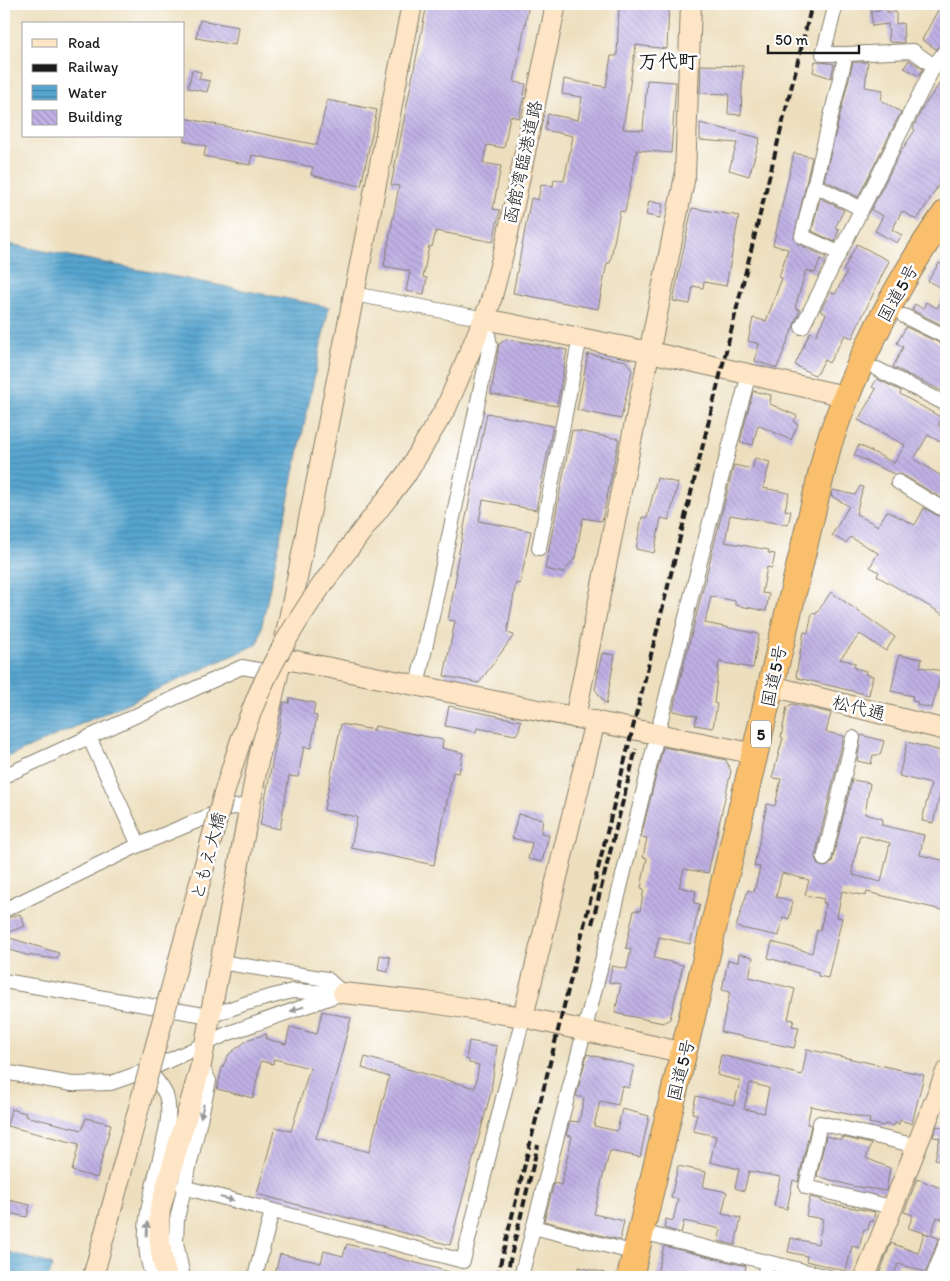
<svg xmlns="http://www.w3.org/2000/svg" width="950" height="1281" font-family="Itim,'Klee One',sans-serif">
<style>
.water{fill:url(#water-rules);stroke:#396076}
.building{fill:url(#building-back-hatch);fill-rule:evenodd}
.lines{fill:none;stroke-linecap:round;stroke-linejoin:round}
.street-casing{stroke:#847e6d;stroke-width:16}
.secondary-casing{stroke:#847e6d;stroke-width:22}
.highway-casing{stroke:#847e6d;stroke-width:28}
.street{stroke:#fff;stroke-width:14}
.secondary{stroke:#fde5c5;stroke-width:20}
.highway{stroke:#f9bf6d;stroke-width:26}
.rail{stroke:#1c1c1c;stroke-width:4;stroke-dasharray:8 4;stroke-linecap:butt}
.secondary-bridge-casing{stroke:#847e6d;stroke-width:22;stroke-linecap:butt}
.secondary-bridge{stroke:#fde5c5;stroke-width:20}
.oneway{fill:#999}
.labels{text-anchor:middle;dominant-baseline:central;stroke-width:5;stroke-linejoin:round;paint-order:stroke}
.shield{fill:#fff;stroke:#606060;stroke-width:1}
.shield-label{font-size:16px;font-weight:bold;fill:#1c1c1c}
.street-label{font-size:18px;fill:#1c1c1c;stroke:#fff}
.quarter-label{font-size:20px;font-weight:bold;fill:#1c1c1c;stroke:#fff}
</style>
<defs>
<pattern id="water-rules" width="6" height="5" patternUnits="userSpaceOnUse" patternTransform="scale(1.25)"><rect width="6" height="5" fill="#56a5d0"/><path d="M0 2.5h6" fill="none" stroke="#4686a8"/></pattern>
<pattern id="building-back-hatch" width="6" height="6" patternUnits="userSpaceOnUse" patternTransform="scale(1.25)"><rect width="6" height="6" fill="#beb0e4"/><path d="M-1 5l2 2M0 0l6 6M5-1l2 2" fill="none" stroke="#a397c3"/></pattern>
</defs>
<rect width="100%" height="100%" fill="#fff"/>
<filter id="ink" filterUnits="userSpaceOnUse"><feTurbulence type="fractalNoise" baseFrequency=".02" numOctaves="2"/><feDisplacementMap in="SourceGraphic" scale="10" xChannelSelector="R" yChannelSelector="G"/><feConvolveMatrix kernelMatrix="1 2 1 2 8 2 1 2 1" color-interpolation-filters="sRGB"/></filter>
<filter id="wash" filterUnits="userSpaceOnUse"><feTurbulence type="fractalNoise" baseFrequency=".0096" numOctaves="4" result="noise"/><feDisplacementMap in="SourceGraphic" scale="20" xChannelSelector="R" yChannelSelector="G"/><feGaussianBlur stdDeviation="1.12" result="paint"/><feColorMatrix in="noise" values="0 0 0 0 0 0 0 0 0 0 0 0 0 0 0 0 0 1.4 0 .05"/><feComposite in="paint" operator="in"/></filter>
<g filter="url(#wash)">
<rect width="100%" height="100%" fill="#eddfbe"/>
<path class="water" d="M4,243L329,307L258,644L4,759Z
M4,1251L51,1264L52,1269L48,1277H4Z"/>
<g id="blocks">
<path class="building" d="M427,4H529L514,82L526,84L519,118L510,116L504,148L487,145L483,163L501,166L493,209L500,210L493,242L436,231L432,247L429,246L423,277L427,278L424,294L406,291L410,271L384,266L399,186L391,185Z
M619,4H669L667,49L636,45L623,129L643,130L647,80L676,82L671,153L637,150L625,212L620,211L610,263H607L598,309L513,293L531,198L538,200L541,184L553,186L554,179L564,181L573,136L545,130L548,114L578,120L582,97L562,94L564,79L606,87L611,56H617Z
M941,4H946V41L936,49L922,40Z
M887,9V12H896V24L903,23L904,43L889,42L888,24L872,26L871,11Z
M200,20L238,27L235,45L196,38Z
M909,60L923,69L919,76L904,68Z
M815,61L834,64L831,78L813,72Z
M853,62H868L865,87L883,90L881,100L901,112L858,197L824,180Z
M701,65L743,66L741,115L728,114L729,94L700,93Z
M192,70L201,72L199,79L210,81L207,92L188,88Z
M946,74V173L917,220L902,211L892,230L902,235L897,243L875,231L883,216L871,210L901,151L915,130L913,128L922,109Z
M327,100L377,110L361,186L311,175L313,167L252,155L250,165L204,156L206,146L184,141V118L317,145Z
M700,123L760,138L749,176L729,170L737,143L700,140Z
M794,153L812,157L794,238L798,244L826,257L824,261L820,259L815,273L806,270L795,308L800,310L777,368L755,361L759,344L748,341L753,318L766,321L782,278L779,277L788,249L773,245Z
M820,198L844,210L835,228L839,229L835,242L812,231Z
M649,201L663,204L660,218L646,215Z
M692,208L739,216L726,286L704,282L703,288L693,286L690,304L673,301Z
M857,244L889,261L852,338L845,335L829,363L824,360L818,373L814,375L795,365L810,332L816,335L826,314L820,311L830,292L835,294L847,272L843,270Z
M939,263L946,267V327L912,310L915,304L923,309L926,302L937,308L946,291L928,281Z
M906,327L946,346V393L893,367L903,347L897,343Z
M507,339L567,350L557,406L491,394L499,344Z
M588,354L626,361L632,370L621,419L577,410Z
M877,379L901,391L900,394L942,418L938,425L946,430V445L928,435L914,459L946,479V501L903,475L894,474L854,455L859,445L894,463L905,445L858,420L876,389L872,387Z
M753,391L771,395L770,404L797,416L794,422L798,424L791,440L758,425L753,445L740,442Z
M487,413L553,426L536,510L483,500L479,521L531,531L520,584L516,583L507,633L514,635L479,683L444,676L455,621L448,620L457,572H455Z
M572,430L619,439L602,521L583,518L575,558L563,573L545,569Z
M755,458L770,462L763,488L789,493L785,510L791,511L788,525L730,515L725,542L769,550L768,553L775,554L772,568L767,567L762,593L769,594L766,611L735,605V601L711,596L705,623L759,634L753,668L719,662L714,703L717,704L713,728L695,725L697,716L673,711L676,696L734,465L752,469Z
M657,478L678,483L669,520L661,518L654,553L636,549L642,517L647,518Z
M860,486L863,487L856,514L878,526L887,511L915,525L924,508L946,520V551L940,562L946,566V616L877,576L879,572L870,567L878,553L850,537L846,543L832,535L849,506L831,496L833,490L855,495Z
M831,592L895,637L886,651L860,634L840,659L855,663L854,668L866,671L865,674L873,676L869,695L798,678L796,675L804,632L808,633L812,613L816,614Z
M602,653L615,655L606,705L595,689Z
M899,655L922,659L920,667L942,671L932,708L917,705L918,702L912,701L913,696L891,691Z
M290,698L315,703L313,715L317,716L311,748L304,747L298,777L289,776L280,829L260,825L284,702L289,703Z
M792,704L831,713L826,732L844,736L815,857L818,865L826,867L832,862L852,780L870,783L865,814L883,819L881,825L924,835L920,855L946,861V911L867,892L866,896L842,891L837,917L842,918L828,978L818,976V972L812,970L768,958L772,942L812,953L817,930L820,931L826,903H823L824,899L805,895L809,880L782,873L776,897L793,901L789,919L783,917L779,936L736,927L748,890L754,892L760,867L754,866L767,804L775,806L781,779L772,778L783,738L781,737L787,707ZM860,835L890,843L881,882L853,875L854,872L852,871Z
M449,706L521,721L519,730L516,735L477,728L476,732L445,726Z
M341,724L374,730L375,726L443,740L442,748L463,753L459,773L453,772L434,865L351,848L357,817L324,810Z
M861,735L884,741L880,755H873L871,764L857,761Z
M907,742L941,751L939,756L946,758V771L933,823L922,821L931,784L899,776Z
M663,747L726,760L731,771L708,873L684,869L679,887L696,891L694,903L700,904L690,944L659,937L654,958L683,965L670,1019L663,1023L615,1013L621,984L609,982L612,966L627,969L631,949L626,948L628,937L634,910L640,911L644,889L641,888L647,858L643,857L647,838L641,837Z
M518,814L543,819L541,833L549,835L542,862L528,859L532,843L512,838Z
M20,914L25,926L4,934V919Z
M10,938L59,953L57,959L26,955L7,949Z
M739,954L753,957L749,977L795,989L788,1019L794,1020L792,1026L799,1027L794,1048L721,1032L730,992L722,990L728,960L738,962Z
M380,955L390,957L388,972L378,970Z
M322,1011L351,1018L335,1078L316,1138L369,1152L389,1077L362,1068L365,1057L475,1088L479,1065L469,1063V1060L466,1059L469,1041L497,1046L491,1092L450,1245L257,1194L275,1127L291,1131L310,1068L274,1059L273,1064L261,1061L253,1098L217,1089L222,1068L229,1054L249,1039L267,1034L266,1039L286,1044L290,1027L317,1034Z
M807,1049L924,1075L912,1124L900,1120L899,1124L895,1123L894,1126L885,1124L884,1126L869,1123L870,1119L811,1106L807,1124L811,1125L798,1182L793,1180L787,1209L774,1206L780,1177L749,1171L744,1191L735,1188L739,1169L710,1162L716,1136L693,1131L697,1114L692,1113L696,1096L734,1105L740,1081L717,1075L721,1055L802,1075ZM750,1083L769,1088L764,1113L744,1109Z
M587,1054L634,1066L629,1088L622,1086L618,1105L600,1101L594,1126L617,1131L622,1109L649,1116L640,1157L610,1151L602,1180L594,1214L624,1221L620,1240L544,1221L554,1183L561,1185L572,1136L566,1135L570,1121L579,1122L584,1098L576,1096Z
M11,1109L26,1113L25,1116L82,1130L86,1118L111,1124L97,1178L72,1171L79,1144L7,1126Z
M937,1126L946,1128V1163L935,1159L940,1138L933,1137Z
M826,1136L842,1140V1137L871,1144L866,1158L890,1168L886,1191L852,1186L817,1176Z
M678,1166L706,1172L703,1187L727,1192L722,1214L741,1218L735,1245L718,1241L721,1229L684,1221L681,1233L664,1228L666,1219L673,1221L678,1199L671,1198Z
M917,1179L946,1190V1221L937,1217L931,1235L908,1228L913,1215L904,1212Z
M810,1197L822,1200V1202L875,1212L873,1222L870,1221L868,1230L864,1229L859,1248L852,1246L846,1271L806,1261L807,1256L788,1252L791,1238L818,1244L823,1219L806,1216Z
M4,1199L30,1205L27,1217L4,1212Z
M924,1233L939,1238L926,1272L898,1264L893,1277H878L891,1243L918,1253Z
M347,1244L457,1274V1277H274L280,1254L321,1263L324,1251L343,1256Z
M664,1246L746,1266L744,1277H656Z
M579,1267L605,1273V1277H576Z"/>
</g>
</g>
<g filter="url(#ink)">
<use href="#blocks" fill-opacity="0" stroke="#847e6d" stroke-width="1"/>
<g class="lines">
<g class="street-casing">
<path id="street" d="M836,4L823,54H846L802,236L839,253
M846,54L913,51L934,66
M814,185L860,208
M354,294L485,319L490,345L417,686
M904,316L946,337
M802,327L934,66L946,50
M877,369L946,404
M898,482L946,511
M539,548L580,337
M89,737L139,845
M4,776L242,667L276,673
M824,859L853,738
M4,910L139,845L228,808L250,805
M220,962L327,979L343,993
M4,981L210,1016L247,1003L292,991L335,993
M148,1070C155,1078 162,1086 166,1095C171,1110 167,1127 164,1141C155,1185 135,1233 153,1277
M4,1072L72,1084L111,1083L148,1070L229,1033L343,993
M183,1187L463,1261L523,1017
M892,1207L806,1187L820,1123L917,1146
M533,1227L636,1253
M641,1232L829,1277
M183,1277L176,1242L177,1219L209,1081L201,1065
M255,1277L272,1211
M521,1277C549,1164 580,1051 608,937C654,749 698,561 749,374
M764,1277L767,1262
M933,1277L946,1243"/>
</g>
<g class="secondary-casing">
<path id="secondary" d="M485,319L650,352L845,396
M407,473L447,406L490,304L506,243L556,4
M281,658L756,754
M772,686L946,730
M575,718L685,176L691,4
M343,993L426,1002L523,1017L685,1053
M523,1017L595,721
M167,1277C159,1254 158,1233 160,1209L201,1065L258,762L278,674L412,4
M865,1277L946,1072"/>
</g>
<g class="highway-casing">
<path id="highway" d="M630,1277L828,446C853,370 899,278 946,213"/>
</g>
<use href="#street" class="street"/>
<use href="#secondary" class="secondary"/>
<use href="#highway" class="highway"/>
<path class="rail" d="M592,924L636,749
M497,1277L812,4
M506,1277L538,1145"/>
<g class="secondary-bridge-casing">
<path id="secondary-bridge" d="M93,1277L223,797C237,751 251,704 274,662C310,594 360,534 407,473"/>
</g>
<use href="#secondary-bridge" class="secondary-bridge"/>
</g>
<defs><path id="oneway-solid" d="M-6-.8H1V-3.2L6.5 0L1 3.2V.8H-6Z" transform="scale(1.25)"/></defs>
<g class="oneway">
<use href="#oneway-solid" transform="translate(297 1009) rotate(161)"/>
<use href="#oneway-solid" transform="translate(202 1111) rotate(104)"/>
<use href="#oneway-solid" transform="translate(227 1199) rotate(15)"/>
<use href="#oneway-solid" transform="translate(147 1229) rotate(-86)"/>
</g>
</g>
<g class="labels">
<rect class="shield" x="751" y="720.5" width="20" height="27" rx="4"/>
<g class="shield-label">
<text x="761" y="734">5</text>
</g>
<g class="street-label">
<text transform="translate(523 162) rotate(-78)">函館湾臨港道路</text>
<text transform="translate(898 293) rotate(-61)">国道5号</text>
<text transform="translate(774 676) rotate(-78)">国道5号</text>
<text transform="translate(859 708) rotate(14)">松代通</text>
<text transform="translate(208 856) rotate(-75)">ともえ大橋</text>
<text transform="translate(681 1070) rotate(-76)">国道5号</text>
</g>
<g class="quarter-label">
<text x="668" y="61">万代町</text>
</g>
</g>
<rect width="950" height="1281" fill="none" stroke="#fff" stroke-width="20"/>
<rect x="22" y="22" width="162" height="115" fill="#ffffff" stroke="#a4a4a4"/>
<rect x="32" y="39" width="25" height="8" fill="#fde5c5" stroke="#a4a4a4"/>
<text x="68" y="48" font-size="15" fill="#1c1c1c">Road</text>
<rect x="32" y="64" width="25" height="8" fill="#1c1c1c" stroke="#a4a4a4"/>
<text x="68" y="72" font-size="15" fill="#1c1c1c">Railway</text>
<rect x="32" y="85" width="25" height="15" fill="url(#water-rules)" stroke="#a4a4a4"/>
<text x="68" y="98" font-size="15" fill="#1c1c1c">Water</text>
<rect x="32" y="110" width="25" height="15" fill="url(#building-back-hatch)" stroke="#a4a4a4"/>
<text x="68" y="122" font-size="15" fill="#1c1c1c">Building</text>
<path d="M768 45v8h91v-8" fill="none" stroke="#1c1c1c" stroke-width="2.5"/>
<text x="775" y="45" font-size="15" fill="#1c1c1c" stroke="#ffffff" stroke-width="4" paint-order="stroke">50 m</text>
</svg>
